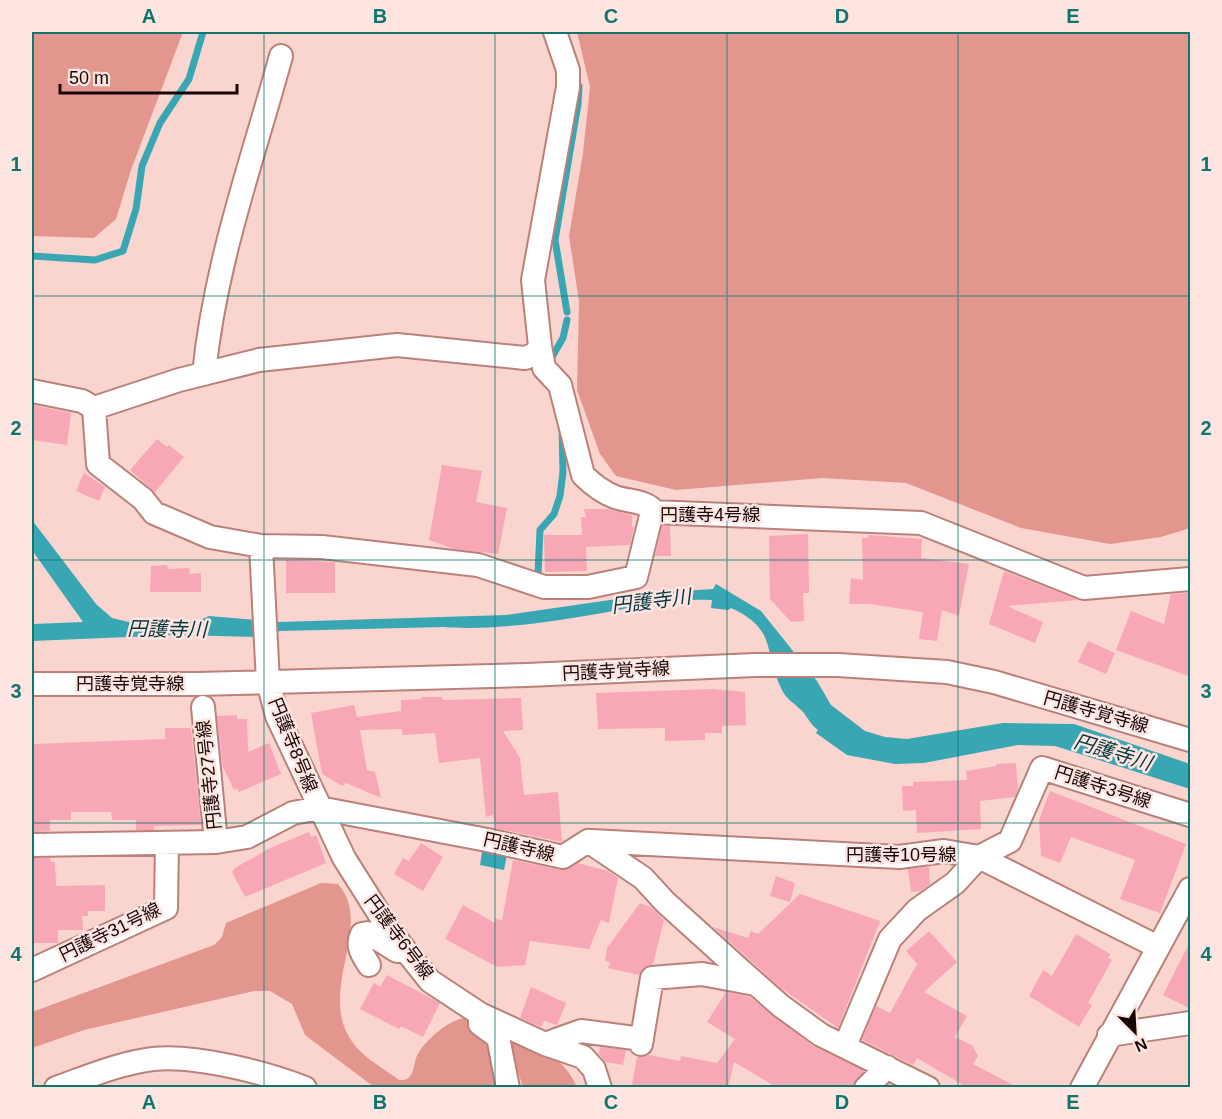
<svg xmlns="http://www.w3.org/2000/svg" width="1222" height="1119" font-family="Helvetica,'Noto Sans JP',sans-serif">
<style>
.green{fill:#e3968e}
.water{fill:#39a7b3}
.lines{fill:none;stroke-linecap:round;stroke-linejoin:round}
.stream{stroke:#39a7b3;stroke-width:7}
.building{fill:#f8a7b7}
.minor-casing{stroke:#ba817b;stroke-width:26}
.minor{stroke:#fff;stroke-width:22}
.grid{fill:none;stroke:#0f766e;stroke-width:1.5;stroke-opacity:0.55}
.labels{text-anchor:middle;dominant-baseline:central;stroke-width:5;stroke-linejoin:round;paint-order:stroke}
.street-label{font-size:18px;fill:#180605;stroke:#fee5e1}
.water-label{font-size:20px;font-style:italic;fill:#04383e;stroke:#fee5e1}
.neatline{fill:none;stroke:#0f766e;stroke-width:2}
.grid-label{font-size:20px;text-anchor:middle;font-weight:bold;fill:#0f766e}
</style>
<rect width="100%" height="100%" fill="#fad4cf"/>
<path class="green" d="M32,32H183L131,170L116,219L94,238L32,236Z
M577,32H1190V528L1161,537L1110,544L1021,528L906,483L822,478L676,490L616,476L600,454L577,390L579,301L569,236L583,153L590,87Z
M321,883L338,884C377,929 310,996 358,1049C369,1061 386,1070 399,1080C404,1080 408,1080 411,1075C415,1068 414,1059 419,1052C427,1039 452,1016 469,1018L488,1040L496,1087H374L305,1035L292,1004L270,991H254L84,1030L32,1048V1012L214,945L222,937L226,923Z
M516,1039C545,1052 563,1057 577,1087H523L509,1045L510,1041Z"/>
<path class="water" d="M32,520L96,604L112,618L133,623L198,621L209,616L279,622L506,615L665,592L713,589L716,584L761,611L817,681L831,705L865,731L885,737L907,739L1003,723L1074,724L1190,764V789L1055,746L1018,745L924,763L895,764L847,755L816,733L818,730C811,725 808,718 803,712C795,703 786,700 781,688C763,649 777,629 731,608L728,610L711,608L712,600C676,598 643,605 608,612C559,621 493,631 444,627L280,631L260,637L177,635L32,641V624L83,622L32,550Z
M483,845L508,850L504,870L480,865Z"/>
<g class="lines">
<path class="stream" d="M32,256L95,260L123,251L136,209L142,166L160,123L189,79L203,32
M567,312L555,240L578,104L579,86
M549,362L563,338L567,320
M538,574L540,530L554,514L560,496L563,472L562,426"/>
</g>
<path class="building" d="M32,405L71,413L67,445L32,440Z
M157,439L167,447L169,445L184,457L155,492L130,470Z
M442,465L482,471L476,502L507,508L498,554L454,549L429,540Z
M84,473L105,487L99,501L76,491Z
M584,509H608L632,515V527H634L630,545L586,547L587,571L545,572L544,535H582L581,517H586Z
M662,526H670L671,556H655Z
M808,534L809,593H803L804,621L791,622L770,599L769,536Z
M869,535L922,539L921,558L969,564L959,616L942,610L937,641L919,639L923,612L869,604H849L851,578L863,580L862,538H868Z
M286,560L335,562V593H286Z
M167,565L168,569L189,568L190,574L201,573V592H150L151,566Z
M1004,571L1079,600L1007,606L1043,622L1035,643L989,624Z
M1190,593L1191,677L1116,650L1131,611L1164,624L1171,594Z
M1088,641L1115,653L1106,674L1078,662Z
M713,689L745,692L746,725L722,726V733H705V740L665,741V728L598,729L596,693Z
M421,697H442L443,700L521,698L523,730L503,731L520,758L524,795L558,792L562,842L495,828L493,815L486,817L480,758L439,763L435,733L402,735V729L360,730L367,770L375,772L381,798L346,783L342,786L322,774L311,713L354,705L357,717L401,711V700L421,699Z
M237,715V719H247L248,752L269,743L281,774L239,792L237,788L234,790L222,765L217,716Z
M165,728H191L201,825L154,826V830H136V820H112L111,812H71V820H50V831L32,832V744L165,739Z
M1016,763L1018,789L1015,797L980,801L981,829L917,833L916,810L903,811L902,786H913V782L967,780L966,771L996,766V764Z
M1050,791L1186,844L1160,913L1120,899L1135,860L1071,837L1060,863L1041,856L1039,820Z
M309,832L311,837L316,835L326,863L245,897L232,872L235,868L270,848Z
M421,843L443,857L423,891L394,874L403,858L409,861Z
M32,858H50L51,862H55L56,886L105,885V911H88V916H82L83,930H58V943H32Z
M513,860L560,870L578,863L608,871L618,878L609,923L601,920L589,949L530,941L525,965L497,967L445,939L463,905L495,923V918L502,921Z
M929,867L930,884L921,891L911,892L908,869Z
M776,876L795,883L790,902L770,896Z
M800,894L880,921L838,1028L781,988L713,927L748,938L751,931L758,934Z
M640,903L651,907L664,920L653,964L645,967L639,975L608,968L610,962L605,961L607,948Z
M929,931L957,962L924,992L967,1016L955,1037L972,1045L978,1056L973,1064L1019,1088H968L917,1058L913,1065L862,1040L876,1006L890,1013L917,964L906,951Z
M1076,934L1110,954L1108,958L1112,960L1088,1003L1092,1005L1079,1027L1029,996L1043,970L1052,976Z
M1191,940V1009L1163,995Z
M387,975L440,1003L423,1037L401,1026L399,1029L360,1009L374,983L380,987Z
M531,987L566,1003L557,1025L544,1021L541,1027L520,1018Z
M726,992L750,997L813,1046L864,1071L853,1088H778L734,1062L728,1088L632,1085L637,1057L649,1055L680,1061L681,1056L717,1063L735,1039L707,1022Z
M600,1047L626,1050L623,1065L605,1062L599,1054Z"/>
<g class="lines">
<g class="minor-casing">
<path id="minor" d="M540,346L544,368L560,385L583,475C592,484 602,492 615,497C629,502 645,500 655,512
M204,374C215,263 252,162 281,56
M32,391L82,401L94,408L179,380L259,360L397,345L525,358L535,354L540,346L533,280L568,87V70L555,32
M94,408L98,464L143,499L154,513L210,537L261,546
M32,684H197L527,675L755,665H838L947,672L994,682L1190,740
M203,707L216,842
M591,841L899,857L944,851L979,857L1158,947
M32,845L216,842L247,837L293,813L319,808L487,840L563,857L588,841L643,878L665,902L738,968L781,1006L821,1035L928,1088
M369,965C362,954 356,946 362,934L368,933L397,951H401
M32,970L166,908L167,844
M480,1019V1024L498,1037L508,1088
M1109,1035L1190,1023
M545,1044L581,1031L642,1039
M641,1044L652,978L702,974L755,984
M845,1046L890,939L917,910L955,883L979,857L1010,841L1042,768L1190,815
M56,1088C87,1077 120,1063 153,1059C193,1054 268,1073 305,1088
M600,1088L594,1069L583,1057L545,1044L480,1014L430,981L390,931L344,858L277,716L268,682L261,546L322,547L478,565L544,587H588L636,577L652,512L921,523L1084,588L1190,579
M866,1088L887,1067
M1082,1088L1190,889"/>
</g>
<use href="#minor" class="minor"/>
</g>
<path class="grid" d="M264,32V1088M495,32V1088M727,32V1088M958,32V1088M32,296H1190M32,560H1190M32,823H1190"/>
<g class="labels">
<g class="street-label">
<text x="710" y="515">円護寺4号線</text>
<text transform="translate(616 671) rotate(-3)">円護寺覚寺線</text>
<text x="130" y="684">円護寺覚寺線</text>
<text transform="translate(1096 712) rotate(16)">円護寺覚寺線</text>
<text transform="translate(293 745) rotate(68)">円護寺8号線</text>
<text transform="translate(209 775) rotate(-96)">円護寺27号線</text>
<text transform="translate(1103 787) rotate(18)">円護寺3号線</text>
<text transform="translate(519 847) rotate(13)">円護寺線</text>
<text x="901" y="855">円護寺10号線</text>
<text transform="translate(110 932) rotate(-26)">円護寺31号線</text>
<text transform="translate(399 937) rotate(53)">円護寺6号線</text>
</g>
<g class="water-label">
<text transform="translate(651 601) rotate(-7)">円護寺川</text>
<text transform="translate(167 629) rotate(1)">円護寺川</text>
<text transform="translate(1113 752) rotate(17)">円護寺川</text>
</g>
</g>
<rect width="1222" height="1119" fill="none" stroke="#fee5e1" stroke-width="66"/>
<g transform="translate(1135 1032) rotate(156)" stroke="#fee5e1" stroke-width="4.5" paint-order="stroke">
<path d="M0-4.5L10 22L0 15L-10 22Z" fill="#180605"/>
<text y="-9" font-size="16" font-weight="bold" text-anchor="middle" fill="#180605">N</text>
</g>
<path d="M60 84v9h177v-9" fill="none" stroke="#180605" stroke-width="3"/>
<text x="69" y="84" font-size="18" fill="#180605" stroke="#fee5e1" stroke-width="4.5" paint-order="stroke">50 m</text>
<rect x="33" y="33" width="1156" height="1053" class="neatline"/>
<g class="grid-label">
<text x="149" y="23">A</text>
<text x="380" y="23">B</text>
<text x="611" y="23">C</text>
<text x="842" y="23">D</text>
<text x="1073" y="23">E</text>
<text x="16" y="171">1</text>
<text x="1206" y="171">1</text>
<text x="16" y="435">2</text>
<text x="1206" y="435">2</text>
<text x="16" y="698">3</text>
<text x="1206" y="698">3</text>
<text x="16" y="961">4</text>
<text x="1206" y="961">4</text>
<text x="149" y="1109">A</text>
<text x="380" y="1109">B</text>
<text x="611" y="1109">C</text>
<text x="842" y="1109">D</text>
<text x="1073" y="1109">E</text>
</g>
</svg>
